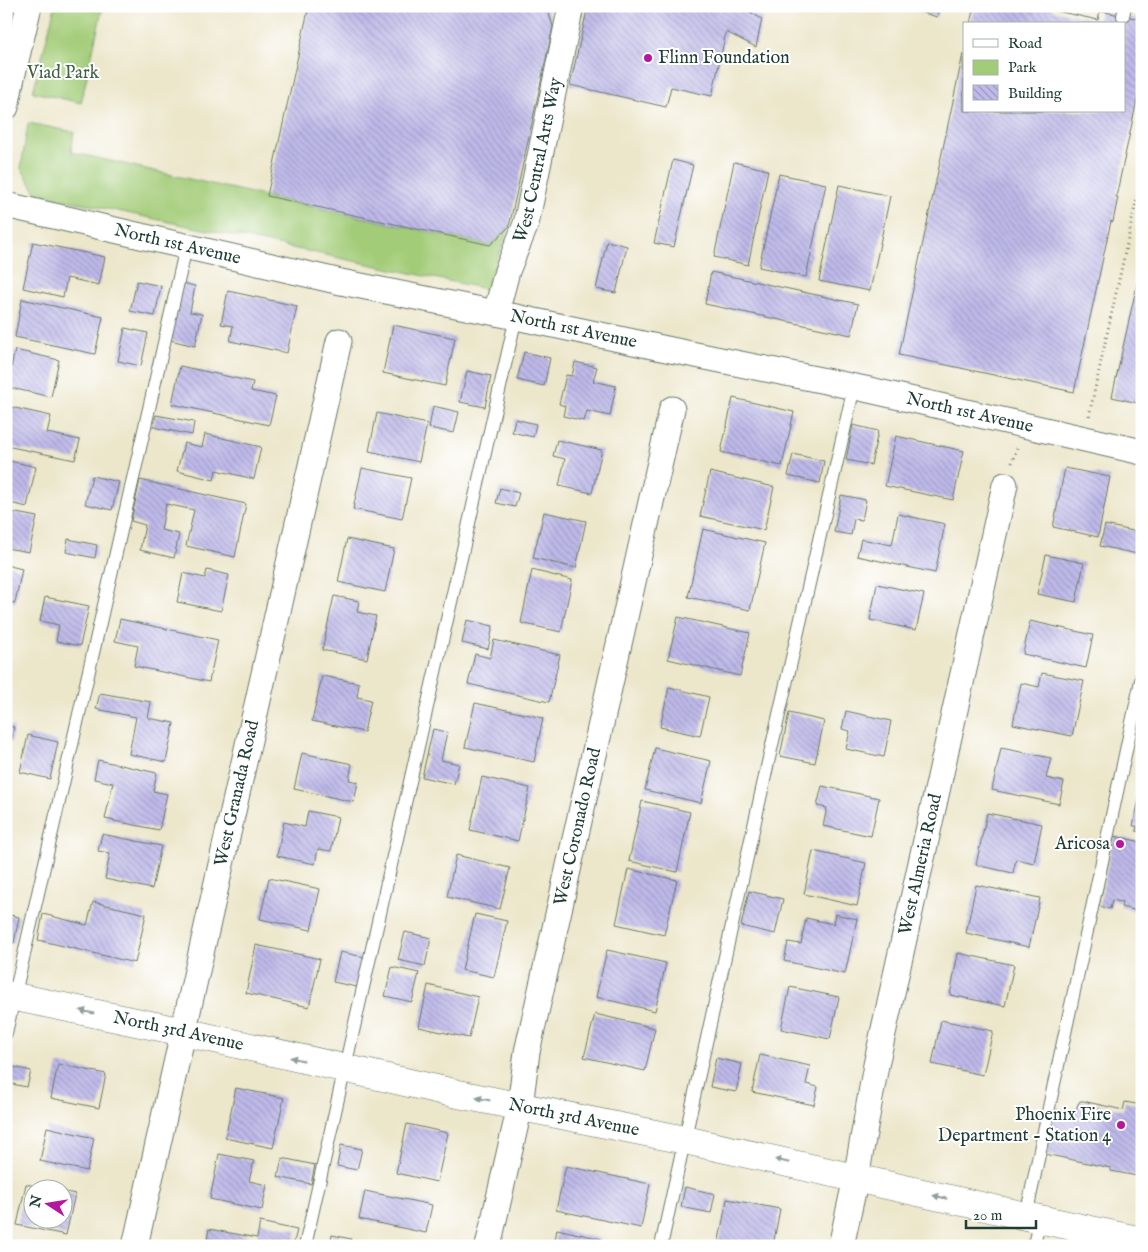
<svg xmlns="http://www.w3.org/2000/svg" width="1148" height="1252" font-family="'IM FELL English',serif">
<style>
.green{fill:#a3cc78;stroke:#618456}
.building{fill:url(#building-back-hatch)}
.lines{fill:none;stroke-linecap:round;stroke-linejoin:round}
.service-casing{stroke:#677868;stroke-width:14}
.minor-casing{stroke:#677868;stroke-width:27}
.tertiary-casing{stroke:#677868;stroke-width:29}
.path{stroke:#677868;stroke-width:3;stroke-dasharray:1 4;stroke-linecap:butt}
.service{stroke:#fff;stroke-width:12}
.minor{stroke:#fff;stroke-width:25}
.tertiary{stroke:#fff;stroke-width:28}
.oneway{fill:#8f9e9a}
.poi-dot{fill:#b5179e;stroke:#fff;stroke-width:2}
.labels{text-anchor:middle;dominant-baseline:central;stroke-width:4;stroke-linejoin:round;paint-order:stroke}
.poi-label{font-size:18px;fill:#1f3d34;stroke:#fff;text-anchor:end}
.park-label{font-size:18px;fill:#406145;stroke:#fff}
.street-label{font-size:18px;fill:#1f3d34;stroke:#fff}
</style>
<defs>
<pattern id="building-back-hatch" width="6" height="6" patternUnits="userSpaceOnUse" patternTransform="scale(1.25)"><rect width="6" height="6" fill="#bfbaea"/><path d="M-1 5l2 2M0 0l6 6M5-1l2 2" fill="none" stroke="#9b98be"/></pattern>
</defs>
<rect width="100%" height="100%" fill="#fff"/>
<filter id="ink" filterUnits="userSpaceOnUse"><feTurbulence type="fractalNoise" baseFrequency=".02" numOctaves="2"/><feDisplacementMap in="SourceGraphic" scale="10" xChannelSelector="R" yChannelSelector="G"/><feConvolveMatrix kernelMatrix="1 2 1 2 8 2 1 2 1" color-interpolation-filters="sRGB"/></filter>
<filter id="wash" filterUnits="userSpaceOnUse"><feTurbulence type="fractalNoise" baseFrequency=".0096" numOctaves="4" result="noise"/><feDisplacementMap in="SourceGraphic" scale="20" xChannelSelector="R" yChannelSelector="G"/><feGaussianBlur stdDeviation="1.12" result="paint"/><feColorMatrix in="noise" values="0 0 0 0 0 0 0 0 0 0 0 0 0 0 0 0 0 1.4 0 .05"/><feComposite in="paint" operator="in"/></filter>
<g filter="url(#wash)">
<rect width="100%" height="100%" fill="#ece6ca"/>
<path class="green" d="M55,6H103L81,103L33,92Z
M28,123L74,132L71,152L282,200L490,245L509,227L486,289L37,194L21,168Z"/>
<g id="blocks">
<path class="building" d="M309,6H547L553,27L509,227L490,245L267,196Z
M588,6H740L762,19L756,47L726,32L712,96L671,87L666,107L570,85Z
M901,6H940L937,17Z
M974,6H1053L1052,10L1098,20L1100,11L1140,19L1138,28L1142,29V77L1116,197H1118L1113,222L1111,221L1074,392L899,355L963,54L964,111H1124V24H970Z
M673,160L693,165L674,247L654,243Z
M734,162L768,170L748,265L714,257Z
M779,174L826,184L806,277L759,267Z
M839,185L890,196L870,291L819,281Z
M607,241L627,246L616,293L596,289Z
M33,242L105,257L99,285L67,278L63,297L23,288Z
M1141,266H1142V404L1112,397Z
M711,272L858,304L851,335L705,304Z
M137,281L161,286L155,316L130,311Z
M182,283L195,286L190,312L202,314L195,346L170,340Z
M228,291L297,306L287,353L230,341L233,326L221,324Z
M22,299L103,317L95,354L15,337Z
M393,325L455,338L445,386L383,373Z
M125,328L148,333L141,366L118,361Z
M15,350L59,360L51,397L7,387Z
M524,352L550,358L544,386L517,380Z
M575,362L597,367L593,381L616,386L610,416L587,411L584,421L563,416L565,406L559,404L566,375L572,376Z
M180,366L253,382L251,391L276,396L269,425L172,404Z
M467,371L491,376L485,407L460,402Z
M733,398L794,412L782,466L721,452Z
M6,406L51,416L47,433L80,440L75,460L6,446Z
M433,406L459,412L454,433L429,428Z
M377,413L427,424L419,462L369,451Z
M156,415L194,422L192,435L153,427Z
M515,419L536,424L533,437L512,432Z
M853,425L878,431L871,465L846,460Z
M205,434L261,447L254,479L216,470L214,480L177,471L184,443L202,447Z
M896,436L964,451L953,500L885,486Z
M557,440L602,450L592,493L559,486L565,459L553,456Z
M793,454L824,461L820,483L788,476Z
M6,460L36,467L27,507L6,502Z
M362,468L411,478L402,519L353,509Z
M1065,468L1110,477L1098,537L1053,527Z
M710,472L774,487L764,530L700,516Z
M92,476L119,482L112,510L85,504Z
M140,480L246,504L235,557L186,546L194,510L166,504L161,530L179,534L174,558L140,550L145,525L131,521Z
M500,488L519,493L515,507L496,503Z
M841,495L866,500L862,520L854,519L851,535L834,532Z
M6,511L37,517L29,552L6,548Z
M544,512L586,521L576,568L533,558Z
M898,514L945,524L935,573L857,556L861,539L892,545Z
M1105,525L1142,533V555L1100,546Z
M703,529L765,543L750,610L688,597Z
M68,539L97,545L95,558L66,552Z
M347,539L394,549L385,592L338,582Z
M1046,555L1084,563L1076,602L1037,594Z
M6,565L22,569L15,603L6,601Z
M207,570L229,575L221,611L177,602L183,573L205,578Z
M532,570L572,580L561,632L521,623Z
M877,584L924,594L916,630L870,620Z
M334,596L359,601L357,612L376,616L367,659L322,650Z
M45,597L89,606L80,646L56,641L59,625L40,621Z
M678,617L750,633L740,676L668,659Z
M120,619L218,640L209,682L134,666L138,646L115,641Z
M467,620L493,626L488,649L462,643Z
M1030,621L1093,635L1086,668L1023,654Z
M494,640L560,655L549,702L468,684L475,654L490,658Z
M1042,673L1084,681L1072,736L1013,724L1021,683L1039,687Z
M322,676L359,683L357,697L371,700L364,732L312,721Z
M669,687L709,697L700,736L660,727Z
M100,693L151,702L148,718L174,723L166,762L129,754L136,717L96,709Z
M475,703L543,718L534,762L465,747Z
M846,711L891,721L884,757L846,749L850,731L842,729Z
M789,713L824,721L815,763L780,756Z
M6,725L14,727L11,742L6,741Z
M433,729L447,732L441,760L459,764L454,784L422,777Z
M28,735L58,742L50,779L20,772Z
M655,748L711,761L701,803L645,790Z
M1001,748L1051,758L1046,778L1064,782L1059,804L992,790Z
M302,753L352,764L349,780L358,782L354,802L294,789Z
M98,760L157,773L153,791L167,794L159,830L105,819L113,783L94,779Z
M482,777L530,788L518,841L470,830Z
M822,786L879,798L871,836L823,826L827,808L817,806Z
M1141,791H1142V832L1136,831L1137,826H1133Z
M642,801L690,812L677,872L629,861Z
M308,811L338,817L331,851L318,849L315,864L277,856L284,822L305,827Z
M987,813L1042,824L1034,863L1016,859L1013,873L976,865Z
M102,834L161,846L152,889L105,879L110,853L98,851Z
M1114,836L1142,842V912L1121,907L1122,902L1112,900L1110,909L1099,906Z
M813,851L866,863L857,906L804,894Z
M456,855L510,868L500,909L447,897Z
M628,869L677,880L664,935L616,924Z
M269,878L320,889L311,930L260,919Z
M976,885L1040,898L1029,947L966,933Z
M749,891L783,899L775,934L741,926Z
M93,902L146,914L135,963L38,940L43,914L87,925Z
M6,914L19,917L14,943L6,942Z
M475,914L507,921L494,977L462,970Z
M835,914L857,919L845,974L784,961L788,942L801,944L806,918L833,924Z
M405,932L431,938L425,966L398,960Z
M256,945L320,959L309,1007L246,993Z
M607,950L666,963L655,1011L596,997Z
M340,952L364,957L357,987L333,982Z
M958,953L1014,965L1005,1006L950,995Z
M392,967L419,973L412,1002L385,996Z
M428,985L478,997L469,1038L419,1027Z
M790,987L839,997L830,1039L781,1029Z
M595,1014L655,1028L645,1071L584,1057Z
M941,1020L993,1031L983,1075L932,1064Z
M760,1055L810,1066L806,1084L818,1087L814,1105L752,1092Z
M716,1058L742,1064L736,1092L710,1087Z
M58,1064L106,1074L99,1108L51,1098Z
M9,1066L31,1071L27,1087L6,1083Z
M236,1088L284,1098L273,1148L225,1138Z
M1080,1101H1083L1123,1110L1125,1102L1142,1105V1177L1111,1171V1168L1045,1154L1054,1109L1075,1114L1078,1104Z
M407,1124L448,1133L437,1182L396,1173Z
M47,1127L94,1138L87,1171L40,1161Z
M341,1145L362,1149L357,1170L337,1166Z
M219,1154L254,1161L249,1181L267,1185L262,1210L210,1199Z
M282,1158L315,1165L311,1184L278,1177Z
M566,1166L650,1184L641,1228L556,1210Z
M26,1184L49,1189L32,1190V1220H62V1191L75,1194L66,1235L17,1225Z
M685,1187L715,1194L711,1213L681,1207Z
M365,1191L432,1205L426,1233L359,1219Z
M727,1199L780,1209L773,1246H724L718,1245Z
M260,1222L297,1230L293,1246H206L209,1229L257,1238Z
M557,1229L601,1239L600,1246H554Z
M332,1235L351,1239L350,1246H330Z"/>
</g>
</g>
<g filter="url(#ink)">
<use href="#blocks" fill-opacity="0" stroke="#677868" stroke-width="1"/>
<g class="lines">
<g class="service-casing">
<path id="service" d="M1123,16L1125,6
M6,1033L186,247
M1026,1216L1051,1098L1142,676
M305,1246L352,1036L516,317
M661,1246L767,767L854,387
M1034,1246L1039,1219"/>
</g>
<g class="minor-casing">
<g id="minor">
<path d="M6,107L12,77L29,6"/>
<path id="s1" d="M6,205L341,282L516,317L671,350L865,389L1142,452"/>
<path id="s2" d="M496,313L507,271L526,224L571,6"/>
<path id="s3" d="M135,1246L339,341"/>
<path id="s4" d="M488,1246L520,1106L527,1052L672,409"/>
<path id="s5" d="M841,1246L856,1178L876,1065L1005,485"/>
</g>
</g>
<g class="tertiary-casing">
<g id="tertiary">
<path id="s6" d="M6,995L184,1032L458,1094L685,1140L1039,1219L1142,1241"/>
</g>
</g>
<path class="path" d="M1089,416L1142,175
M1012,463L1017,448"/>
<use href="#service" class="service"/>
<use href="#minor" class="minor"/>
<use href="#tertiary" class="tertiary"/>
</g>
<defs><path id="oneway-solid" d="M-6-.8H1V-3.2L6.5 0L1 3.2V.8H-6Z" transform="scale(1.25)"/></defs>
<g class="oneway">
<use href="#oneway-solid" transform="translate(87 1012) rotate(-168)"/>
<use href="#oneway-solid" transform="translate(297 1059) rotate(-167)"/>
<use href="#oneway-solid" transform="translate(483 1099) rotate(-169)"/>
<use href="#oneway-solid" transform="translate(782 1161) rotate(-167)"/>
<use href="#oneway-solid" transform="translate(940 1197) rotate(-167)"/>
</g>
</g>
<g class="poi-dot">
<circle cx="648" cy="58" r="5"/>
<circle cx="1120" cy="844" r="5"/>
<circle cx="1121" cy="1125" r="5"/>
</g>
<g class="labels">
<g class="poi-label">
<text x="658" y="58" text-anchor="start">Flinn Foundation</text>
<text x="1110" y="844">Aricosa</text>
<text x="1111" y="1115">Phoenix Fire<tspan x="1111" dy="21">Department - Station 4</tspan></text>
</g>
<g class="park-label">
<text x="63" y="73">Viad Park</text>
</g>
<g class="street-label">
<text stroke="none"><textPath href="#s2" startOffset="159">West Central Arts Way</textPath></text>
<text stroke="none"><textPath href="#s1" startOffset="176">North 1st Avenue</textPath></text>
<text stroke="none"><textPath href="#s1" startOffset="581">North 1st Avenue</textPath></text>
<text stroke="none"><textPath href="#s1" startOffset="986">North 1st Avenue</textPath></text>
<text stroke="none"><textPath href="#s3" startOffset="464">West Granada Road</textPath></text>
<text stroke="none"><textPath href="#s4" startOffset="429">West Coronado Road</textPath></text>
<text stroke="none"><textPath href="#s5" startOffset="390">West Almeria Road</textPath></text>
<text stroke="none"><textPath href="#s6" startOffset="176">North 3rd Avenue</textPath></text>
<text stroke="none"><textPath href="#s6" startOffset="581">North 3rd Avenue</textPath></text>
</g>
</g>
<rect width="1148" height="1252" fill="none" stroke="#fff" stroke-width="25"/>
<rect x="963" y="22" width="162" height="90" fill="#ffffff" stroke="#a5b1ae"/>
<rect x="973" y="39" width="25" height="8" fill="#ffffff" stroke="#a5b1ae"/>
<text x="1008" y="48" font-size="15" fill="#1f3d34">Road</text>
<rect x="973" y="60" width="25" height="15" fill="#a3cc78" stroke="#a5b1ae"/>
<text x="1008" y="72" font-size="15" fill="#1f3d34">Park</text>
<rect x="973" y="85" width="25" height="15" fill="url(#building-back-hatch)" stroke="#a5b1ae"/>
<text x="1008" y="98" font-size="15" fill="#1f3d34">Building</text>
<g transform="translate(48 1204) rotate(282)"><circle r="24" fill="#ffffff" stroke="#a5b1ae"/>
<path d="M0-4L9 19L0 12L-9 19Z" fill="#b5179e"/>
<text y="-8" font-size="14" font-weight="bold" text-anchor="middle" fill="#1f3d34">N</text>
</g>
<path d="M966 1220v8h70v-8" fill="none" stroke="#1f3d34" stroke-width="2.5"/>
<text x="973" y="1220" font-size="15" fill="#1f3d34" stroke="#ffffff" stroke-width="4" paint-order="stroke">20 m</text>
</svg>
